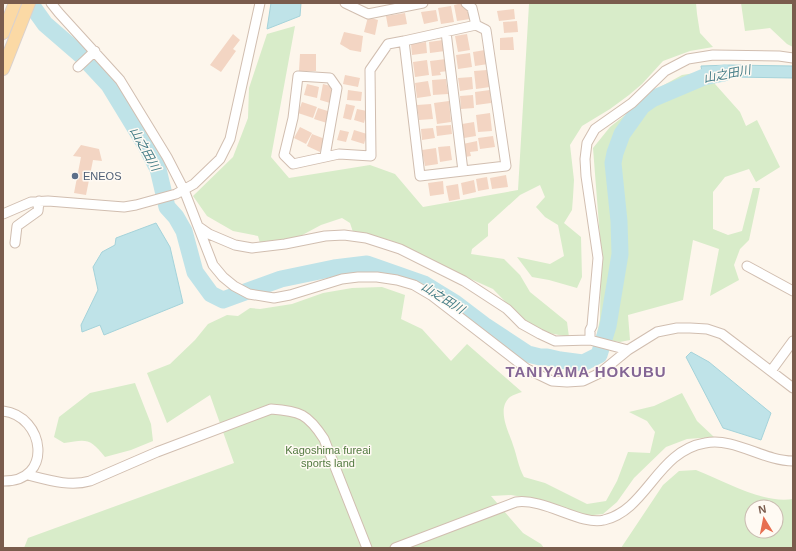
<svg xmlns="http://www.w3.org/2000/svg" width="796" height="551" font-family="Arial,'Noto Sans JP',sans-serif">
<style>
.green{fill:#d8ecc9;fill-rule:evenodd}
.water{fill:#bfe3e8;stroke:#a5d3da}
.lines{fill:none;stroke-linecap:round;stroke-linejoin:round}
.river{stroke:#bfe3e8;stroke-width:17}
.building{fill:#f3d5c3}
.minor-casing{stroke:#d1beb0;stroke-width:11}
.major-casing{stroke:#dad1cd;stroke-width:14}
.minor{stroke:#fff;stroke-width:9}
.major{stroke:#fbd9a5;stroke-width:12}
.service-dot{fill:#5c6f8a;stroke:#fffaf3;stroke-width:1.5}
.labels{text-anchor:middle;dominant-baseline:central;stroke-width:3;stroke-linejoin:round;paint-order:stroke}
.service-label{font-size:11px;fill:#4e5e75;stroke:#fffaf3;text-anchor:start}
.park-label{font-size:11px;fill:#537a41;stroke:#fffaf3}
.water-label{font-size:12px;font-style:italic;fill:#437c86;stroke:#fffaf3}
.district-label{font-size:15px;font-weight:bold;letter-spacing:1px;fill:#846695;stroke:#fffaf3}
</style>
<rect width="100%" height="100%" fill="#fdf6ec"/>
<path class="green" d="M527,3H696L697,14L700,33L713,47L690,51L663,61L642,84L629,95L610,109L582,126L570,145L574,180L573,197L572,210L564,223L581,237L582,277L577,288L549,280L532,277L517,257L550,264L564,256L558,225L545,217L536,207L545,197L540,185L520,195L488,224V236L472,249L471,254L504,259L520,275L530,292L567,322L569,337L549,333L525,322L493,289L473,280L454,275L390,240L353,232L350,223L342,218L321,225L293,240L261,247L258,236L233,231L207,216L193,196L233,157L248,118L249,88L267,34L295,26L271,157L289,178L370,165L395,174L423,207L518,190L529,4Z
M741,3H793V47L787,44L770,28L745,31Z
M714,70L715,84L740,112L746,126L757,120L780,167L756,182L749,169L725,177L713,192V229L728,235L742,231L753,188H760L749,240L740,249L734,265L739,280L710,296L719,249L693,240L683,300L628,315L630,340L620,342L596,338L600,319L601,251L593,148L610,127L662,86L682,75Z
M382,287L405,295L401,319L422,329L451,361L467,344L522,392C518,393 513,395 510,397C496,409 509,432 513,445C517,456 518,466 524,477L545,483L587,504L606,501L617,481L628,452L650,453L655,432L647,421L629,412L654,406L682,393L697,421L714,437L687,439L666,447L634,478L617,502L603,514L584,516L535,499L511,495L491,496L523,533L541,544L544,548H24L28,538L234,463L210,395L167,423L147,373L170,364L195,340L208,324L227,315L238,316L250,308L260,309L292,304L323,293L352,288Z
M135,383L151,424L153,441L131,450L105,457C90,438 87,439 64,443L54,437L59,417L90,393Z
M696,470C725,481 762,504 793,499V548H621L663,485L679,471ZM752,507H776V531H752Z"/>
<path class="water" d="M271,3H301L300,16L267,29Z
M730,65L793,66V78L733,77L703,79L701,66Z
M156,223L170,247L183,303L104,335L100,325L82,332L81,325L98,290L93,267L102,252L115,245L116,238Z
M691,352L709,362L771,413L761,440L723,428L686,357Z"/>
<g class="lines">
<path class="river" d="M30,3L45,24L82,56L109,85L145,144L158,169L167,207L176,217L184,231L195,272L211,294L223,300L281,279L334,268L367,264L424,284L455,303L484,325L528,354L540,357H547L560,360L583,363L599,355L608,326L620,254L619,221L613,163L615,153L622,134L642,106L652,99L704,77L724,73"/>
</g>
<path class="building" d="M462,3L468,10L470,19L457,21L454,5Z
M451,6L454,22L441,24L438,8Z
M514,9L515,19L499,21L497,11Z
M436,10L438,21L424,24L421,12Z
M405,13L407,24L388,27L386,16Z
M368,17L378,20L375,35L364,32Z
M517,21L518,32L504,33L503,22Z
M344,32L363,36L361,52L350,50L340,44Z
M233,34L240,40L233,49L236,51L221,72L210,65Z
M467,34L470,50L458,52L455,36Z
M513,37L514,50H500V38Z
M443,40L445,51L430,53L429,42Z
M426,42L427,53L412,55L411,44Z
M485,50L488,64L475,66L473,52Z
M470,53L472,67L458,69L456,55Z
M300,54H316V71H299Z
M446,59L448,71L440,72L441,75L432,76L430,61Z
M427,60L429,75L415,77L413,62Z
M487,70L490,87L476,89L474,71Z
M345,75L360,78L358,87L343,84Z
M472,77L473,89L460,91L458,78Z
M446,79L448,94L433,95L432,80Z
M428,81L431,96L417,98L415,83Z
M307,84L319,87L317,98L304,95Z
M323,84L334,87L330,103L320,100Z
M348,90L362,92L361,101L347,100Z
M490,90L491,103L476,105L475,92Z
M473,95L474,108L461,109L460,96Z
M449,101L451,122L437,124L434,103Z
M302,102L317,107L313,118L298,113Z
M346,104L355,106L351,120L343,118Z
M431,104L433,119L419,120L417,105Z
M318,108L331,112L327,123L314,119Z
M357,109L367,111L364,123L354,120Z
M490,113L492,131L478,132L476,115Z
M474,122L476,136L464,138L462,124Z
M451,125L452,134L437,136L436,126Z
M300,127L312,133L306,144L294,138Z
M433,128L435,138L422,140L421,129Z
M340,130L349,132L346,142L337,140Z
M354,130L367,134L364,144L351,140Z
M312,134L325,139L320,152L307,146Z
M493,136L495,147L480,149L478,138Z
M477,141L478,151L470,152L471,156L465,157L463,144Z
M81,145L99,149L102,161L93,160L86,195L74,193L81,157L73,156Z
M450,146L452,160L440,162L438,147Z
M436,148L438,164L425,166L422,150Z
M506,175L508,187L492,189L490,178Z
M487,177L489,189L478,191L476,179Z
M474,180L476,192L463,195L461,183Z
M443,181L444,194L430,196L428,183Z
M458,184L460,199L449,201L446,186Z"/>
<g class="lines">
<g class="minor-casing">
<path id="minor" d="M51,3L59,13L120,80L167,157L184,190L213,265L223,277L234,286L249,294L274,298L290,295L342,279L358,277H377L397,280L414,285L431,295L527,369L552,381L567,382L583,381L600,373L628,350L657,332L677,328H690L707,329L722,334L793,388
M345,3L368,14L423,3
M446,32L463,171
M404,41L476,25
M78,67L95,51
M325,156L337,88L330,78L298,76L293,118L284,155L293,164L339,154L371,156L370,70L388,44L404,41L420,176L506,166L486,30L476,25L472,8L466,3
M3,214L31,202L48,201L124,207L136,205L176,194L194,184L220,159L230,139L260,3
M199,227L209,234L235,245L252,248L285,244L325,236L344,235L366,238L400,249L464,281L507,309L522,324L540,334L555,341L590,340
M15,243L17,226L38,211L39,201
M747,266L793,291
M628,350L590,340V330L592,326L598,258L586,176L585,159L587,143L595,129L632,103L665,71L688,59L713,55L779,56L793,58
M771,371L793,341
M3,411C45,416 54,482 3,481
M28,475C48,480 70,487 90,481L157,452L271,409C300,411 308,414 324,439L367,548
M395,548L516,502C545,498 581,526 604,520C647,510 657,451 705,443C735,437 763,461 793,461"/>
</g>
<g class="major-casing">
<path id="major" d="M3,33L15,3
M3,69L29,3"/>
</g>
<use href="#minor" class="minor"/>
<use href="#major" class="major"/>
</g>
<circle class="service-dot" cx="75" cy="176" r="4"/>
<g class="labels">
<g class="service-label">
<text x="83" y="176">ENEOS</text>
</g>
<g class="park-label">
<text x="328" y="450">Kagoshima fureai<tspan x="328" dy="13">sports land</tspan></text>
</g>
<g class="water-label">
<text transform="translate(727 74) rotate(-11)">山之田川</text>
<text transform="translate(145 149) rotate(61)">山之田川</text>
<text transform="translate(443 298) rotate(32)">山之田川</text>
</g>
<g class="district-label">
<text x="586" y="371">TANIYAMA HOKUBU</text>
</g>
</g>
<rect width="796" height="551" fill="none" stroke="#7a5c4d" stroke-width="8"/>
<g transform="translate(764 519) rotate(350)"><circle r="19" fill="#fffaf3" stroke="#cabbb1"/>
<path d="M0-3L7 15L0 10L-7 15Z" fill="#e76f51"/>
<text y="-6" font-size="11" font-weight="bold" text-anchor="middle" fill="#7a5c4d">N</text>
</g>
</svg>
